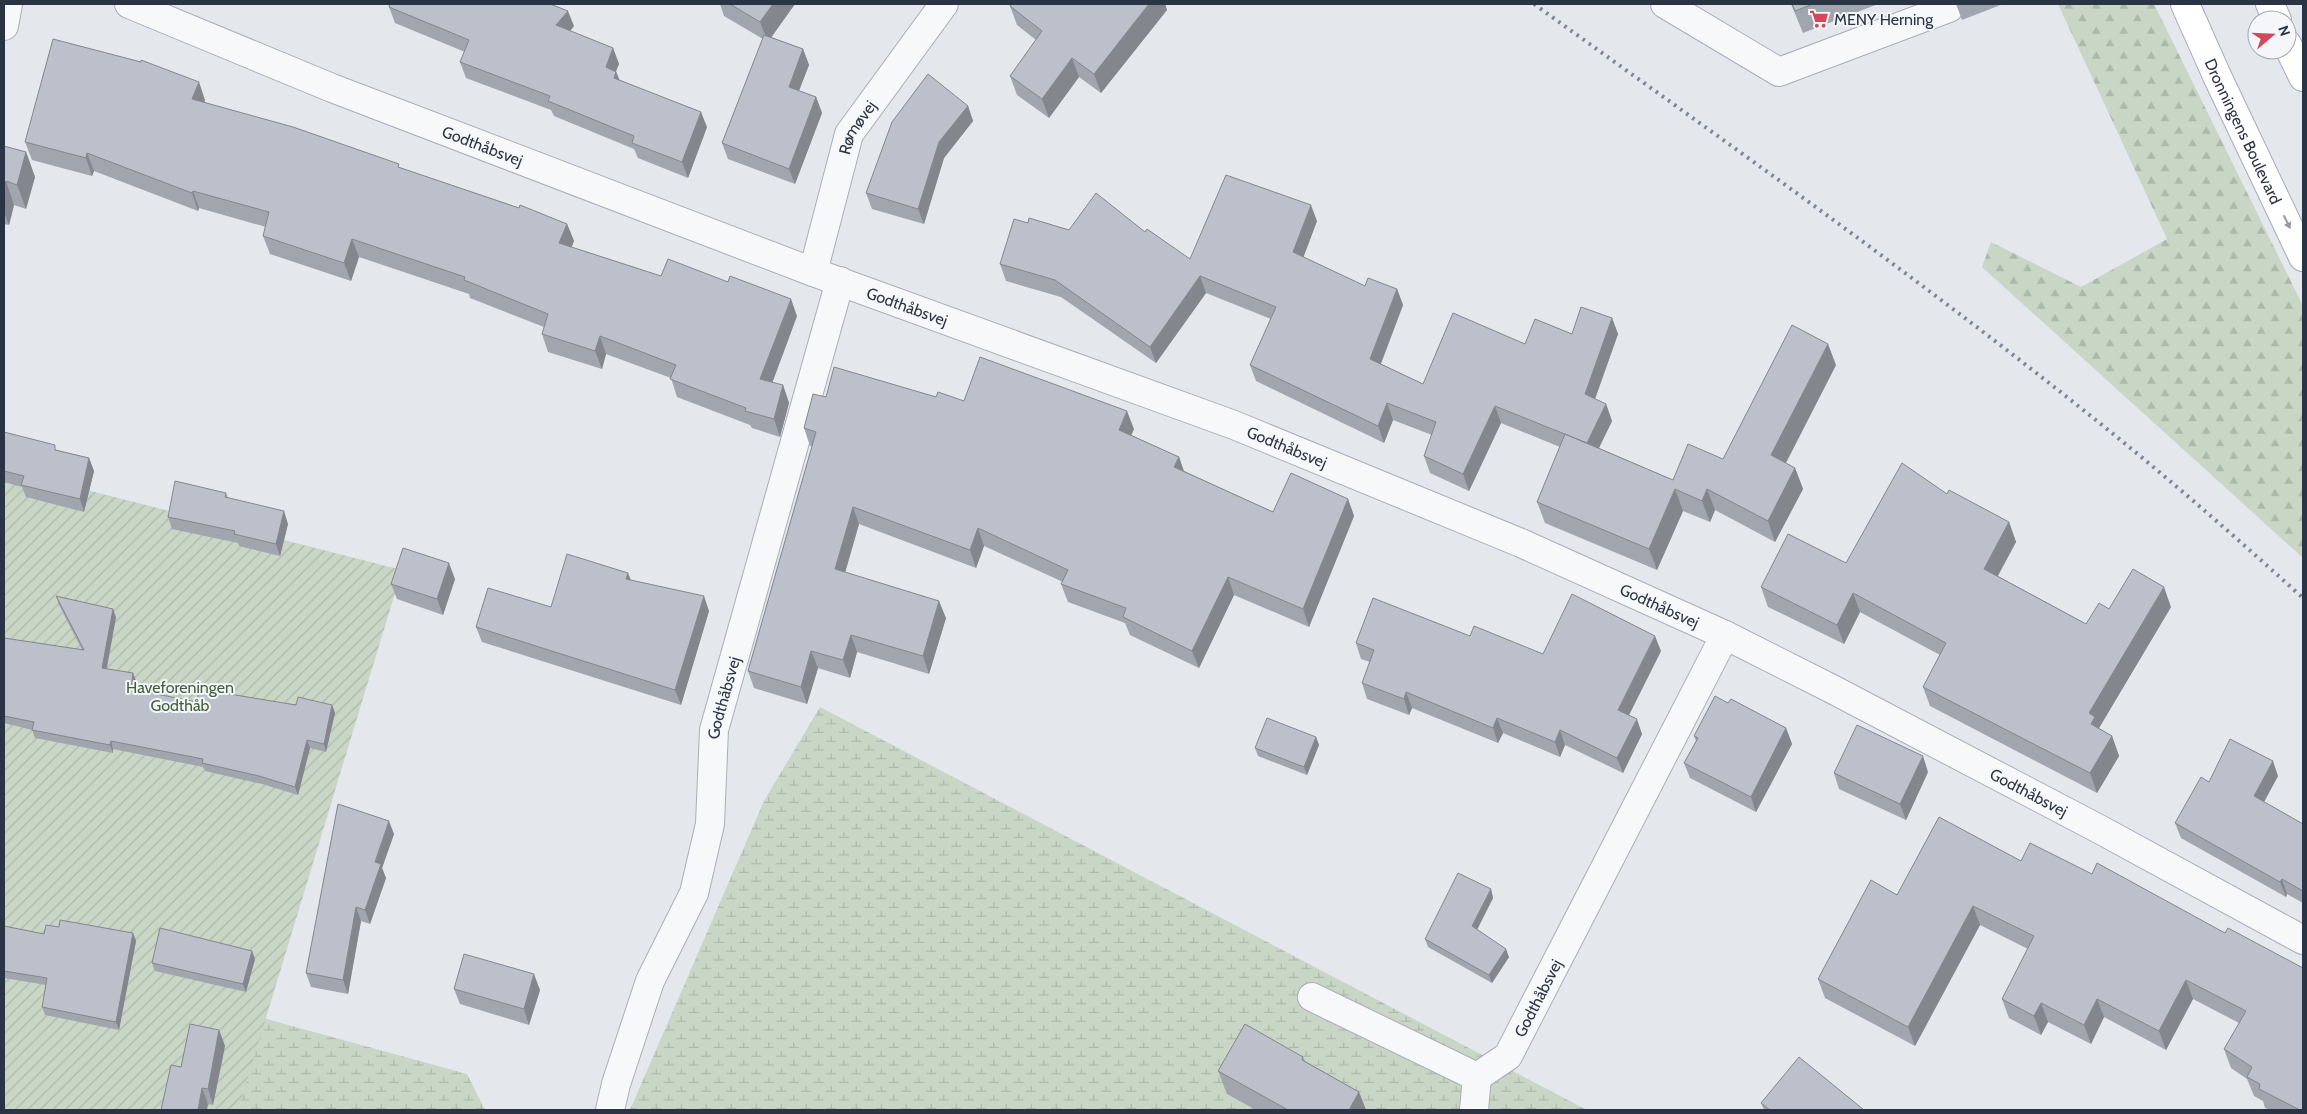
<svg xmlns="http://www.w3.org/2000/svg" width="2307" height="1114" font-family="Cabin,sans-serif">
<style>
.forest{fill:url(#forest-firs)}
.wetland{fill:url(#wetland-marsh)}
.garden{fill:url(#garden-furrows)}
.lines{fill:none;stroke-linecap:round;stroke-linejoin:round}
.minor-casing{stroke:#a9aeb7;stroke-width:30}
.major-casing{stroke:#a3abb8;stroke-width:30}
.minor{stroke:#f7f8fa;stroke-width:28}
.major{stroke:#fff;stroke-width:28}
.rail{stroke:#7d8696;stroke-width:4;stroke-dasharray:2.5 5;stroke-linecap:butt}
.wall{fill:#a1a5ae}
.shaded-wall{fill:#83868d}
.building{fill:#bbc0ca;stroke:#83868d}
.oneway{fill:#959aa2}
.labels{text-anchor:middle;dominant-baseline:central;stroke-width:4;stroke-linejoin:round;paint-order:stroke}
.poi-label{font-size:16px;fill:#2b3445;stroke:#f4f6f9;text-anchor:start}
.street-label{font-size:16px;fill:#2b3445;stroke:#f4f6f9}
.park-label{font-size:16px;fill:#3f6138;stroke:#f4f6f9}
</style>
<defs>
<pattern id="forest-firs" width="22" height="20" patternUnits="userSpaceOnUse" patternTransform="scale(1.25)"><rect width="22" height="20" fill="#c9d6c5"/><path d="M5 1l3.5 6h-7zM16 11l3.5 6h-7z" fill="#adb8ab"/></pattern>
<pattern id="wetland-marsh" width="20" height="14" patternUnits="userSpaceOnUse" patternTransform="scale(1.25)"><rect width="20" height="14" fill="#c9d6c5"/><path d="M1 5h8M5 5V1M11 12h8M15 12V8" fill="none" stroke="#adb8ab"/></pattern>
<pattern id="garden-furrows" width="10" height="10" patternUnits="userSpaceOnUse" patternTransform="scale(1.25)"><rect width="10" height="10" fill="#c9d6c5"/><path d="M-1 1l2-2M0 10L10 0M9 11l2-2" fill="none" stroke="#adb8ab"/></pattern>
</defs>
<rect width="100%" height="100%" fill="#e4e7ec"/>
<path class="forest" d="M2058,4H2154L2303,306V558L1982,267L1991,242L2081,287L2167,239Z"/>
<path class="wetland" d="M820,707L1587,1110H630L764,801Z
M252,1015L467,1074L485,1110H228Z"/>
<path class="garden" d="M4,469L402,570L238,1110H4Z"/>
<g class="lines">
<g class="minor-casing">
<g id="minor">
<path id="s1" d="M129,4L332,88L813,272L1234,425L1521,543L1725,635L1832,689L2099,829L2303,940"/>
<path d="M1665,4L1779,72L1949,8"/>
<path d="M4,26L8,4"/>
<path id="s2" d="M813,272L849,134L944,4"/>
<path id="s3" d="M1312,997L1477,1077L1508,1056L1725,635"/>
<path id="s4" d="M610,1110L616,1084L650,981L694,893L710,824L714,730L840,281"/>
<path d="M1474,1110L1477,1077"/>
</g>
</g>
<g class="major-casing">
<g id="major">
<path id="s5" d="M2185,4L2217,76L2303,257"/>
<path d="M2270,4L2277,20"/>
<path d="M2287,44L2303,77"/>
</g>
</g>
<use href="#minor" class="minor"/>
<use href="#major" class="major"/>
<path class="rail" d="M1534,4C1727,143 1922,280 2107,429C2174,483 2239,540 2303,598"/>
</g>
<path class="wall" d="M720,4H795L771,37L803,49L809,65L799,91L816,97L822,113L795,184L728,159L722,143L763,39L724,16Z
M1011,4H1165L1167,10L1101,93L1079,77L1049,118L1017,95L1010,76L1036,40L1017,25L1010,6Z
M1791,4H1878L1803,33Z
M1956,4H2003L1962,20Z
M389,7L574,26L570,31L613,48L619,64L616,71L620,81L707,127L688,178L638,158L634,149L554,116L551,110L466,78L460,62L465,52L395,23Z
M205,100L204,102L567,224L574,241L571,247L661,276L797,316L772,383L783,385L789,403L780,437L752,428L750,425L677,397L671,378L606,354L602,369L548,352L542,334L544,327L470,298L469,294L359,257L351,281L270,254L263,236L266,227L199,208L198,211L94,171L92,176L32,160L25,142Z
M968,106L973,121L944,158L924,224L872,209L866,193Z
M4,146L26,152L35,177L26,209L14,205L9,225L4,224Z
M1317,221L1303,257L1365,286L1397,289L1403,305L1381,364L1423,384L1525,344L1572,334L1612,318L1618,334L1595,399L1606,404L1612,421L1599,448L1673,480L1723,459L1836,365L1786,463L1795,468L1803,489L1775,542L1715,510L1710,522L1683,511L1657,570L1545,523L1537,502L1560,447L1501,423L1469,491L1430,473L1424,456L1432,435L1393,420L1384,443L1256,381L1250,365L1271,319L1206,293L1156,363L1061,297L1006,281L1000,264L1028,223L1069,230L1190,259Z
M826,397H936L1134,429L1131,435L1179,457L1184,471L1273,512L1348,499L1354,516L1309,627L1234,595L1199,668L1130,635L1125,623L1068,602L1061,584L1063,582L984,546L976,568L859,524L845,572L946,618L929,674L857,652L850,678L818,668L807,704L754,688L748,671L812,446H810L804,428Z
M4,432L57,450L89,458L94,471L84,512L26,497L22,487L4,482Z
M226,493L228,498L288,524L280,556L239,546L238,543L172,529L168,517Z
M1947,494L2009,522L2016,542L1998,576L2086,624L2109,609L2171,607L2099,728L2100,729L2112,736L2119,756L2097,793L1930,706L1923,687L1940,655L1860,612L1844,644L1768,607L1761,587L1846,563Z
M455,579L443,615L397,599L391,584Z
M631,580L709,611L681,705L482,642L476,627L551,607Z
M56,596L116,617L107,669L133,673L136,681L135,690L197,702L332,705L335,713L326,752L310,748L298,795L262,784L205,771L203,767L113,749V753L35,738L32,730L4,723V638L82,650L59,605Z
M1470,636L1543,654L1661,651L1629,715L1642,734L1623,773L1565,745L1560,757L1503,733L1498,743L1412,708L1409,715L1367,699L1362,683L1370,662L1361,659L1356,643Z
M1728,703L1786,728L1792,744L1756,812L1690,778L1684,763L1696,741L1694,736Z
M1316,737L1319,745L1307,775L1258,756L1255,748Z
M1928,772L1906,820L1839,789L1834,773Z
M2278,776L2264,802L2303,824V903L2287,894L2286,897L2181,838L2175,823L2209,782Z
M394,834L382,868L386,878L370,924L361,921L348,994L311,987L306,973Z
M2021,861L2092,874L2225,933L2303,1110H2270L2265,1108L2263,1101L2254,1096L2247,1079L2231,1068L2224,1049L2239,1023L2193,999L2166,1050L2104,1017L2091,1044L2048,1022L2041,1035L2009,1018L2002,999L2028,949L1980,925L1915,1046L1825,998L1818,979L1897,895Z
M1491,889L1493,898L1477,929L1509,957L1492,983L1428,947L1425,939Z
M4,926L44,934L59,927L133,933L136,941L119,1030L45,1015L42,1007L46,985L4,978Z
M252,951L255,959L246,992L155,971L152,963Z
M454,989L540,990L529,1025L460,1004Z
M219,1030L225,1046L213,1105L208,1104L181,1067Z
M1303,1057L1305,1061L1359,1092L1366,1110H1256L1227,1094L1218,1071Z
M1761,1103L1864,1110H1764Z"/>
<path class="shaded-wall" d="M773,4H795L768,42L760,22Z
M1149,4H1165L1167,10L1101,93L1094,74Z
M568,11L574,26L562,41L556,25Z
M613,48L619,64L611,83L606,67Z
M803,49L809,65L794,103L789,87Z
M1072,58L1079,77L1049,118L1042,99Z
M616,72L622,87L614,78Z
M199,82L205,100L199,116L192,99Z
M816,97L822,113L795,184L789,169Z
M968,106L973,121L944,158L924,224L918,209L939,142Z
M701,112L707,127L688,178L682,162Z
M26,152L35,177L26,209L17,185Z
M87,153L94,171L92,176L86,158Z
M6,181L14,205L9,225L4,212V187Z
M193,191L199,208L198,211L192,193Z
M1311,205L1317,221L1299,269L1293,252Z
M567,224L574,241L566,261L559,243Z
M352,239L359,257L351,281L344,263Z
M1200,276L1206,293L1156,363L1150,347Z
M1397,289L1403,305L1376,376L1370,359Z
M791,299L797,316L767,397L760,379Z
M1612,318L1618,334L1591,410L1585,394Z
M600,336L606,354L602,369L595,351Z
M1828,344L1836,365L1779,476L1771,455Z
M783,385L789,403L780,437L774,419Z
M1387,403L1393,420L1384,443L1378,426Z
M1606,404L1612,421L1593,460L1587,444Z
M1495,406L1501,423L1469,491L1463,474Z
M1127,411L1134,429L1126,447L1119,430Z
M1179,457L1185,475L1174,467Z
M89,458L94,471L84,512L80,499Z
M1795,468L1803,489L1775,542L1768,521Z
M1675,489L1683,511L1657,570L1649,549Z
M1707,489L1715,510L1710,522L1702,501Z
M1348,499L1354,516L1309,627L1303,609Z
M853,507L859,524L841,587L835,569Z
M284,511L288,524L280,556L276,544Z
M2009,522L2016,542L1991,588L1984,569Z
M978,528L984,546L976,568L970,550Z
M449,563L455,579L443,615L437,599Z
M628,573L634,588L626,579Z
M1228,577L1234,595L1199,668L1192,651Z
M2164,587L2171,607L2099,728L2103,736L2091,724L2089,713Z
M1853,593L1860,612L1844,644L1837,625Z
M704,596L709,611L681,705L675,690Z
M939,601L946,618L929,674L923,656Z
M113,609L116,617L105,676L102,668Z
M851,635L857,652L850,678L843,660Z
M1655,636L1661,651L1624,725L1618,710Z
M811,651L818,668L807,704L801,687Z
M133,673L136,681L134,697L131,689Z
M1406,692L1412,708L1409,715L1404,699Z
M332,705L335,713L326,752L324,744Z
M1497,718L1503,733L1498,743L1493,728Z
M1637,719L1642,734L1623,773L1617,758Z
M1786,728L1792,744L1756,812L1751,797Z
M1560,730L1565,745L1560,757L1555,742Z
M2112,736L2119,756L2097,793L2090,773Z
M1316,737L1319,745L1307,775L1304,767Z
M307,740L310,748L298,795L295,787Z
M111,741L113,749V753L110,745Z
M1923,756L1928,772L1906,820L1900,804Z
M2273,761L2278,776L2259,811L2254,796Z
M389,821L394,834L382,868L386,878L370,924L365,910L375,862Z
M2282,879L2287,894L2286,897L2280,882Z
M1491,889L1493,898L1475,934L1472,926Z
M1973,906L1980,925L1915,1046L1908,1027Z
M356,907L361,921L348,994L343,980Z
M133,933L136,941L119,1030L116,1022Z
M1506,949L1509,957L1492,983L1489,975Z
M252,951L255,959L246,992L243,984Z
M534,974L540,990L529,1025L524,1009Z
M2186,980L2193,999L2166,1050L2159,1031Z
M2097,999L2104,1017L2091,1044L2084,1025Z
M2041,1003L2048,1022L2041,1035L2034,1016Z
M219,1030L225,1046L213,1105L208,1089Z
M202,1088L208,1104L207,1110H198Z
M1359,1092L1366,1110H1349Z"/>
<path class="building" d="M390,4H550L568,11L556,25L613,48L606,67L616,72L614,78L701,112L682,162L632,143L634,136L548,101L550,96L460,62L469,40L389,7Z
M730,4H773L760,22Z
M1011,4H1149L1094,74L1072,58L1042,99L1010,76L1042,31L1010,6Z
M1792,4H1813L1795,11Z
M764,35L803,49L789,87L816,97L789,169L722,143Z
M53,39L141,62V60L199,82L192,99L293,127L399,164L398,167L519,208L520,205L567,224L559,243L661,276L668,259L728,282L730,276L791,299L760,379L783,385L774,419L745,411L746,408L670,379L676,365L600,336L595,351L542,334L548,314L464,280L465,277L352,239L344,263L263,236L269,212L193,191L192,193L87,153L86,158L25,142Z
M928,74L968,106L939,142L918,209L866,193L892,122Z
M4,146L26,152L17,185L6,181L4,187Z
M1226,175L1311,205L1293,252L1365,286L1368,278L1397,289L1370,359L1423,384L1453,313L1525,344L1535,319L1572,334L1581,307L1612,318L1585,394L1606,404L1587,443L1495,406L1463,474L1424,456L1436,422L1387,403L1378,426L1250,365L1276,307L1200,276L1150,347L1055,280L1000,264L1014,219L1028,223L1029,218L1069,230L1096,193L1145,232L1147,229L1190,259Z
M1792,325L1828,344L1771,455L1795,468L1768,521L1707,489L1702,501L1675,489L1649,549L1537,502L1565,434L1673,480L1688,444L1723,459Z
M980,357L1127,411L1119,430L1179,457L1174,467L1273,512L1291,473L1348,499L1303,609L1228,577L1192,651L1123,617L1126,608L1061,584L1068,570L978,528L970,550L853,507L835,569L939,601L923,656L851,635L843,660L811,651L801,687L748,671L816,432L804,428L813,394L826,397L834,367L936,397L938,392L964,401Z
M4,432L55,445V450L89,458L80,499L21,485L24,476L4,471Z
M1902,463L1947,494L1949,490L2009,522L1984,569L2086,624L2099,603L2109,609L2133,569L2164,587L2089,713L2095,717L2091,724L2112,736L2090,773L1923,687L1946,643L1853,593L1837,625L1761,587L1788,534L1846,563Z
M175,481L226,493L225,497L284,511L276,544L234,534L235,531L168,517Z
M403,548L449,563L437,599L391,584Z
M567,554L628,573L626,579L704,596L675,690L476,627L488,588L551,607Z
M1572,594L1655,636L1618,710L1637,719L1617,758L1560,730L1555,742L1497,718L1493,728L1406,692L1404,699L1362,683L1374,650L1356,643L1373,598L1470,636L1474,626L1543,654Z
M56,596L113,609L102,668L133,673L131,689L197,702L199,689L296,705L298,697L332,705L324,744L307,740L295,787L259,776L202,763L203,759L111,741L110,745L32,730L34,722L4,716V638L84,650Z
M1715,696L1728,703L1731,699L1786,728L1751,797L1684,763L1698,738L1694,736Z
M1267,718L1316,737L1304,767L1255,748Z
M1857,725L1923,756L1900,804L1834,773Z
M2230,739L2273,761L2254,796L2303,824V891L2282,879L2280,882L2175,823L2201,777L2209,782Z
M338,804L389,821L375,862L381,864L365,910L356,907L343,980L306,973Z
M1939,817L2021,861L2030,843L2092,874L2097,863L2225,933L2228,928L2303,968V1110H2300L2259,1089L2260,1084L2247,1077L2252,1067L2224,1049L2246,1011L2186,980L2159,1031L2097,999L2084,1025L2041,1003L2034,1016L2002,999L2034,936L1973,906L1908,1027L1818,979L1871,880L1897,895Z
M1458,873L1491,889L1472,926L1506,949L1489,975L1425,939Z
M60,920L133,933L116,1022L42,1007L47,978L4,971V926L44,934L46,925L59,927Z
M160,928L252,951L243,984L152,963Z
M464,954L534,974L524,1009L454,989Z
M190,1024L219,1030L208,1089L202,1088L198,1110H161L171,1065L181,1067Z
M1245,1024L1303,1057L1302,1060L1359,1092L1349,1110H1288L1218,1071Z
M1799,1057L1864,1110H1770L1761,1103Z"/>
<defs><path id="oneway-solid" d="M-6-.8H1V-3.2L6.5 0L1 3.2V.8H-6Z" transform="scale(1.25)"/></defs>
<use class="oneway" href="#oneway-solid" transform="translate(2287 222) rotate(64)"/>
<defs>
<g id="supermarket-bare" transform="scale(1.5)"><path d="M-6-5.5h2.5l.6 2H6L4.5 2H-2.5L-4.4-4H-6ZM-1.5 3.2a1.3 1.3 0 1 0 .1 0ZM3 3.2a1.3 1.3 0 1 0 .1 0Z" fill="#d1495b" stroke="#f4f6f9" stroke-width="2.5" paint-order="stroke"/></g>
</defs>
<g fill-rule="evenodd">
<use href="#supermarket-bare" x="1819" y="19"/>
</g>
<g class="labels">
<g class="poi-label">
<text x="1834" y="19">MENY Herning</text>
</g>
<g class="street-label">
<text stroke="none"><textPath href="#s2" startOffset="152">Rømøvej</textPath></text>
<text stroke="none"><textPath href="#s5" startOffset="140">Dronningens Boulevard</textPath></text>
<text stroke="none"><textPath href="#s1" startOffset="381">Godthåbsvej</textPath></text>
<text stroke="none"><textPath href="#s1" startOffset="835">Godthåbsvej</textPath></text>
<text stroke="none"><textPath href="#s1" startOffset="1240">Godthåbsvej</textPath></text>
<text stroke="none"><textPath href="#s1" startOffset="1645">Godthåbsvej</textPath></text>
<text stroke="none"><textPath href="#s4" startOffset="432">Godthåbsvej</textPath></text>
<text stroke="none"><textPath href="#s1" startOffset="2059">Godthåbsvej</textPath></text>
<text stroke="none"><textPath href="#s3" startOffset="286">Godthåbsvej</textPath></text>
</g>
<g class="park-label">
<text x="180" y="687">Haveforeningen<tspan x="180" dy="18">Godthåb</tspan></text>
</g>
</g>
<rect width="2307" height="1114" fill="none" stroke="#2b3445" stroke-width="10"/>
<g transform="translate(2272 35) rotate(71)"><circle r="24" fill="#f4f6f9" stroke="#a4a8b1"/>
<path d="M0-4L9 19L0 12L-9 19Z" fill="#d1495b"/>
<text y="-8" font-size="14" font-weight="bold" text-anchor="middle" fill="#2b3445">N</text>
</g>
</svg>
